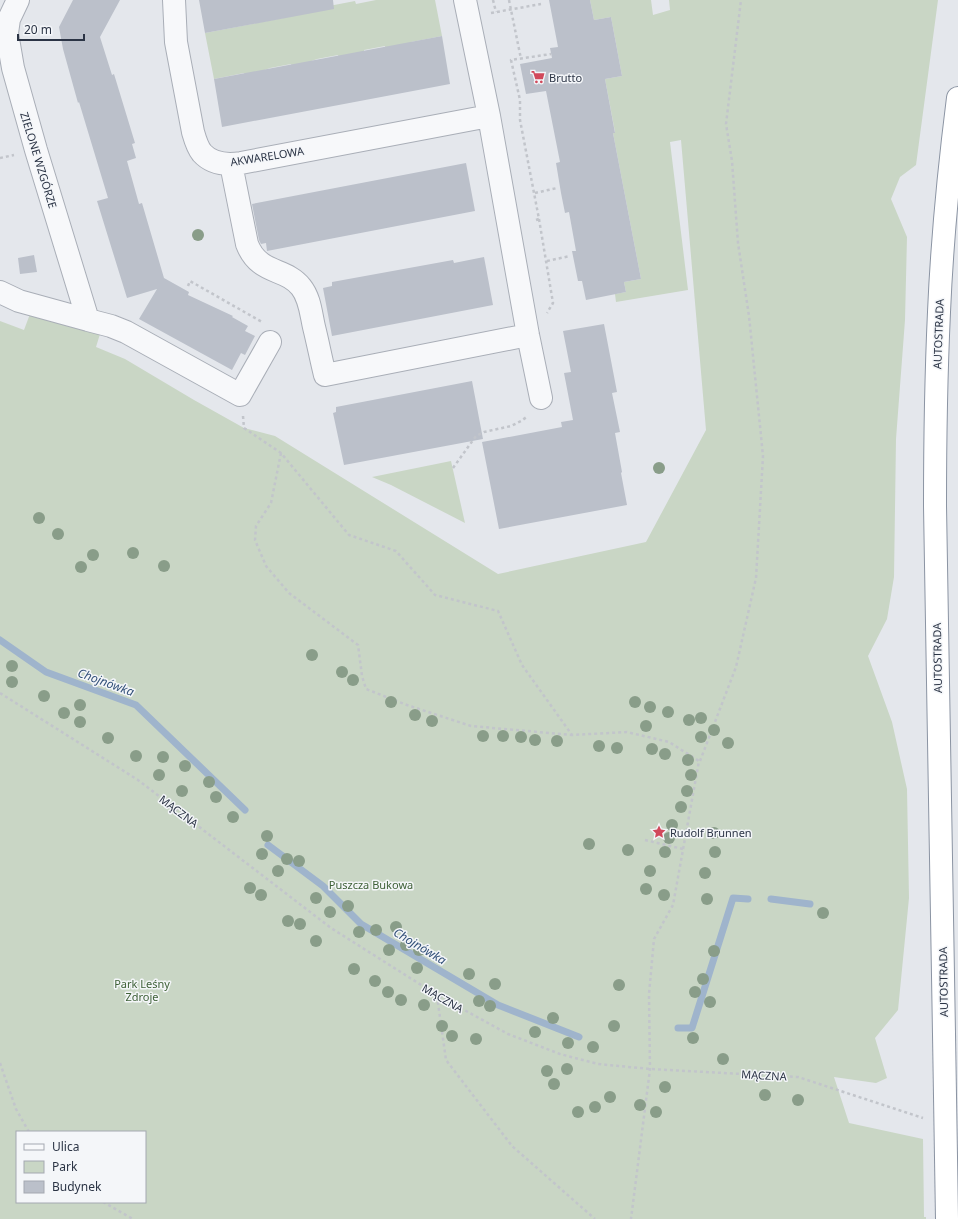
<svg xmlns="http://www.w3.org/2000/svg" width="958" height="1219" font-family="'Noto Sans',sans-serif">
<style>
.green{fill:#c9d6c5;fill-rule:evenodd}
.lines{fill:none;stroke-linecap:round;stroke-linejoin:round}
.stream{stroke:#9fb4cc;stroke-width:7}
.building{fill:#bbc0ca}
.minor-casing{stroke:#a9aeb7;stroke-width:24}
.motorway-casing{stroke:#8b94a3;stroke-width:24}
.path{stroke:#c2c5cb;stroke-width:2.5;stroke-dasharray:3 3;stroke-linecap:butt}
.minor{stroke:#f7f8fa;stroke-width:22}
.motorway{stroke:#fff;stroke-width:22}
.motorway-bridge-casing{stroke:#8b94a3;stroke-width:24;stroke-linecap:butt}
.motorway-bridge{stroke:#fff;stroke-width:22}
.tree{fill:#899d89}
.labels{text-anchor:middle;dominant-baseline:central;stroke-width:3;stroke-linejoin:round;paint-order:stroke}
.poi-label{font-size:11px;fill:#2b3445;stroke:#f4f6f9;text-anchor:start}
.street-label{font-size:11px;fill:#2b3445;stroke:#f4f6f9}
.park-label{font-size:11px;fill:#3f6138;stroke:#f4f6f9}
.water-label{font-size:12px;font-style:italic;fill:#34527a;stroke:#f4f6f9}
</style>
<rect width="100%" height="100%" fill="#e4e7ec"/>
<path class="green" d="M376,0H435L442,36L411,42V45L385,50V46L364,50V54L339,59L338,55L317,59L292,68L291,64L270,68L245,77L244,73L214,79L205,33L283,18L329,6L355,1L356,4Z
M590,0H651L653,15L670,10L669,0H938L916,165L900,177L891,199L907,237L905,320L896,439L894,577L887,619L868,656L892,722L907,789L909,898L898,1010L875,1038L887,1078L876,1083L834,1077L849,1123L923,1139L924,1217H926V1219H0V321L24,330L30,314L100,334L96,347L125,359L194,400L244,428L275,436L498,574L646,542L706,430L681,140L670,142L688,290L616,302L615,294L626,292L624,282L641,279L613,133L615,132L605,79L622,76L611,17L594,20ZM17,1132H145V1202H17Z
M451,461L465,523L391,485L372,477Z"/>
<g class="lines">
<path class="stream" d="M0,640L46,672L136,705L245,810
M268,845L323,886L361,924L498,1005L579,1037
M771,899L810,904
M678,1028H692L733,898L748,899"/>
</g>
<path class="building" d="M73,0H120L100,37L112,75L114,74L135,143L132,144L136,158L127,161L139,204L142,203L164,278L189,292L188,295L233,316L232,317L248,326L245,331L255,336L245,355L241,353L232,370L139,319L157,289L127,298L97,201L108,198L79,102L78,103L63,49L59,27Z
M199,0H333L334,9L205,33Z
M549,0H590L594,20L611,17L622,76L605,79L615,133H613L641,279L624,282L626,292L586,300L582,281H578L572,251H576L569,212L565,213L561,193L556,163L560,162L546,91L526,94L520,64L552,58L550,48L558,47Z
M442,36L450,84L222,127L214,79Z
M466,163L475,211L267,251L266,243L261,244L259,240L252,204Z
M34,255L37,272L20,274L18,258Z
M484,257L493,305L332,336L323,288L332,286V282L453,260L454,263Z
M604,324L617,392L612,393L620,432L615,433L622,472L621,473L627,505L499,529L482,442L562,427L561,422L573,420L564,373L571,372L563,331Z
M472,381L483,439L344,465L333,413L336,412V407Z"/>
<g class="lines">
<g class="minor-casing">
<path id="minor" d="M174,0L176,42L193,132C195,139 197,147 202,153C212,164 228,165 241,163L489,116
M465,0L489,116L528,335L541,398
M231,164L247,244C259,275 285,267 301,287C310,298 311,314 314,327C318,343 321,359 325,375L528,335
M0,292L19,301L88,320L36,150L13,68L7,33L9,19L18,0
M88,320L111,326L126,332L240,395L270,342"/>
</g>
<g class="motorway-casing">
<path id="motorway" d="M944,1034L935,506C935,442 936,377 939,312C942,241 949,169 958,98"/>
</g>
<path class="path" d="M493,0L496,12
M509,0L521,59
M491,13L541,4
M0,158L14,155
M535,193L557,188
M539,219L553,303L547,313
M536,220L539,219L520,120V100L511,60L551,54
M547,261L570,256
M188,286L190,281L262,322
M243,416L244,428L281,453L349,535L396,551L435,595L498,611L522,665L572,735L627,732L669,742L699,761L673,905L654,939L649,994L650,1069L631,1219
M281,453L271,503L256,526L255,540L266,566L289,593L358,645L362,676L366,689L407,705L471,726L572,735
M453,468L476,436L484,432L511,426L521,421L528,416
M0,693L138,780L331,928L437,995L508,1034L560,1054L598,1064L650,1069L798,1077L923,1118
M700,761L736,667L756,578L763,456L749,316L738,243L732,161L726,124L741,0
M645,840L683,849
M437,996L446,1060L512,1146L595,1219
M0,1063L16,1109L29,1132
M103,1202L133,1219"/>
<use href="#minor" class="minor"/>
<use href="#motorway" class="motorway"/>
<g class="motorway-bridge-casing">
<path id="motorway-bridge" d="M944,1034L947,1219"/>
</g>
<use href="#motorway-bridge" class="motorway-bridge"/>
</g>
<g class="tree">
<circle cx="198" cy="235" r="6"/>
<circle cx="659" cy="468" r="6"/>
<circle cx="39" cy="518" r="6"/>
<circle cx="58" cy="534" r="6"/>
<circle cx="133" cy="553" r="6"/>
<circle cx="93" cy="555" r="6"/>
<circle cx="164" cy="566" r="6"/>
<circle cx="81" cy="567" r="6"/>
<circle cx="312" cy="655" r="6"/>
<circle cx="12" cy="666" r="6"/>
<circle cx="342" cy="672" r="6"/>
<circle cx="353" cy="680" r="6"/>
<circle cx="12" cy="682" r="6"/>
<circle cx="44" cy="696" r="6"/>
<circle cx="391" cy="702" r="6"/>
<circle cx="635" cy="702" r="6"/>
<circle cx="80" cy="705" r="6"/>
<circle cx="650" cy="707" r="6"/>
<circle cx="668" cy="712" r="6"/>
<circle cx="64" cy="713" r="6"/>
<circle cx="415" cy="715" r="6"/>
<circle cx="701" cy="718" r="6"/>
<circle cx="689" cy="720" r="6"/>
<circle cx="432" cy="721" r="6"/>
<circle cx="80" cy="722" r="6"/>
<circle cx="646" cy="726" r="6"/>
<circle cx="714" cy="730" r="6"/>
<circle cx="483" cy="736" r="6"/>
<circle cx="503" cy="736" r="6"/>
<circle cx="521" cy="737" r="6"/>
<circle cx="701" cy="737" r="6"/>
<circle cx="108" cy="738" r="6"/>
<circle cx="535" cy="740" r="6"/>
<circle cx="557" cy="741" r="6"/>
<circle cx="728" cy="743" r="6"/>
<circle cx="599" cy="746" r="6"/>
<circle cx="617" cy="748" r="6"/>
<circle cx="652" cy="749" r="6"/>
<circle cx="665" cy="754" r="6"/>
<circle cx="136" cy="756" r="6"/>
<circle cx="163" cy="757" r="6"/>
<circle cx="688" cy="760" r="6"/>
<circle cx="185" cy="766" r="6"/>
<circle cx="159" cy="775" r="6"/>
<circle cx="691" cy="775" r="6"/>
<circle cx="209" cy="782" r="6"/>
<circle cx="182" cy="791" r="6"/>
<circle cx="687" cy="791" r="6"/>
<circle cx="216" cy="797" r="6"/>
<circle cx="681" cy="807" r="6"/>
<circle cx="233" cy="817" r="6"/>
<circle cx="672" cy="825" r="6"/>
<circle cx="714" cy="833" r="6"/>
<circle cx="267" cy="836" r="6"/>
<circle cx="669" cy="838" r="6"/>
<circle cx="589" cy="844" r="6"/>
<circle cx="628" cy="850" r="6"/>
<circle cx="665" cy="852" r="6"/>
<circle cx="715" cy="852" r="6"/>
<circle cx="262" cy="854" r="6"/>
<circle cx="287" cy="859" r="6"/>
<circle cx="299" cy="861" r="6"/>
<circle cx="278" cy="871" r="6"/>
<circle cx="650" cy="871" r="6"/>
<circle cx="705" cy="873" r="6"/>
<circle cx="250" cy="888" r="6"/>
<circle cx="646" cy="889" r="6"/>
<circle cx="261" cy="895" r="6"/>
<circle cx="664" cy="895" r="6"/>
<circle cx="316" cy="898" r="6"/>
<circle cx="707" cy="899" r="6"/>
<circle cx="348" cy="906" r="6"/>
<circle cx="330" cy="912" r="6"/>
<circle cx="823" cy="913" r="6"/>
<circle cx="288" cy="921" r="6"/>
<circle cx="300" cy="924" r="6"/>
<circle cx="396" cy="927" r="6"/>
<circle cx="376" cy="930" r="6"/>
<circle cx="359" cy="932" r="6"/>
<circle cx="316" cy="941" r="6"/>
<circle cx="406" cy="945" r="6"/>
<circle cx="389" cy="950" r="6"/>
<circle cx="419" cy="950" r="6"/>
<circle cx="714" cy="951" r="6"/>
<circle cx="417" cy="968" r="6"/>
<circle cx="354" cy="969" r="6"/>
<circle cx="469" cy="974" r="6"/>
<circle cx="703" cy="979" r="6"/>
<circle cx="375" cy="981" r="6"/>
<circle cx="495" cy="984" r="6"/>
<circle cx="619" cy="985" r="6"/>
<circle cx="388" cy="992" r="6"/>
<circle cx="695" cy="992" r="6"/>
<circle cx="401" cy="1000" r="6"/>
<circle cx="479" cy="1001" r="6"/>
<circle cx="710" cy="1002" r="6"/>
<circle cx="424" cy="1005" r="6"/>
<circle cx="490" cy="1006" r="6"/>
<circle cx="553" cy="1018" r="6"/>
<circle cx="442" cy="1026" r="6"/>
<circle cx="614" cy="1026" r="6"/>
<circle cx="535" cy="1032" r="6"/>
<circle cx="452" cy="1036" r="6"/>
<circle cx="693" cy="1038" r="6"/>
<circle cx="476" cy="1039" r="6"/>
<circle cx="568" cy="1043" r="6"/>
<circle cx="593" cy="1047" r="6"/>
<circle cx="723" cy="1059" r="6"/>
<circle cx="567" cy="1069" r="6"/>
<circle cx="547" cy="1071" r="6"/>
<circle cx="554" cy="1084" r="6"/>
<circle cx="665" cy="1087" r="6"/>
<circle cx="765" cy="1095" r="6"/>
<circle cx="610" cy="1097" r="6"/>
<circle cx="798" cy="1100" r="6"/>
<circle cx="640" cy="1105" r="6"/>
<circle cx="595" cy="1107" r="6"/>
<circle cx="578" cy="1112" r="6"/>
<circle cx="656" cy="1112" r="6"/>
</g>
<defs>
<g id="supermarket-bare" transform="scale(1.08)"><path d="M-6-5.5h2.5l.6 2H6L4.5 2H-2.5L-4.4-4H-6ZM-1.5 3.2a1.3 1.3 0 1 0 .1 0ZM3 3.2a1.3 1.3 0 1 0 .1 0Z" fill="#d1495b" stroke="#f4f6f9" stroke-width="2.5" paint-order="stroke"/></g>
<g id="sight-bare" transform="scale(1.08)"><path d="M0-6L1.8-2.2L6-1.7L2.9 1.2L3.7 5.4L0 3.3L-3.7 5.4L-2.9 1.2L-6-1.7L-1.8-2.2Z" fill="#d1495b" stroke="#f4f6f9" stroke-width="2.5" paint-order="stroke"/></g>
</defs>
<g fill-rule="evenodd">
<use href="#supermarket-bare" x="538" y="77"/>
<use href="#sight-bare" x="659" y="832"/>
</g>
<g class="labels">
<g class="poi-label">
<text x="549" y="77">Brutto</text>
<text x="670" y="832">Rudolf Brunnen</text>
</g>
<g class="street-label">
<text transform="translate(267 156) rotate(-9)">AKWARELOWA</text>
<text transform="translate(39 160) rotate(73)">ZIELONE WZGÓRZE</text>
<text transform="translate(938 334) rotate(-88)">AUTOSTRADA</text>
<text transform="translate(937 658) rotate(-91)">AUTOSTRADA</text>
<text transform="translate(179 811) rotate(37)">MĄCZNA</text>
<text transform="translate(943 982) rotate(-91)">AUTOSTRADA</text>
<text transform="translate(443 998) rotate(30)">MĄCZNA</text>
<text transform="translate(764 1075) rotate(3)">MĄCZNA</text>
</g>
<g class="park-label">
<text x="371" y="884">Puszcza Bukowa</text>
<text x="142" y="983">Park Leśny<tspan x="142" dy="13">Zdroje</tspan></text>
</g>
<g class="water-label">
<text transform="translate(106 682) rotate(20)">Chojnówka</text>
<text transform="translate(420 946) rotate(31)">Chojnówka</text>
</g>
</g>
<rect x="16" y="1131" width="130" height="72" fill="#f4f6f9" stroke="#a4a8b1"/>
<rect x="24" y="1144" width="20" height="6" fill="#f7f8fa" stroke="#a4a8b1"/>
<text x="52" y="1151" font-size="12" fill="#2b3445">Ulica</text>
<rect x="24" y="1161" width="20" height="12" fill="#c9d6c5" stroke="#a4a8b1"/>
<text x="52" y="1171" font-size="12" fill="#2b3445">Park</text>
<rect x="24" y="1181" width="20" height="12" fill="#bbc0ca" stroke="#a4a8b1"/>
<text x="52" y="1191" font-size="12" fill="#2b3445">Budynek</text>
<path d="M18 34v6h66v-6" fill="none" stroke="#2b3445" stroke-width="2"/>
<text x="24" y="34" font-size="12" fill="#2b3445" stroke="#f4f6f9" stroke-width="3" paint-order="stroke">20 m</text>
</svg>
